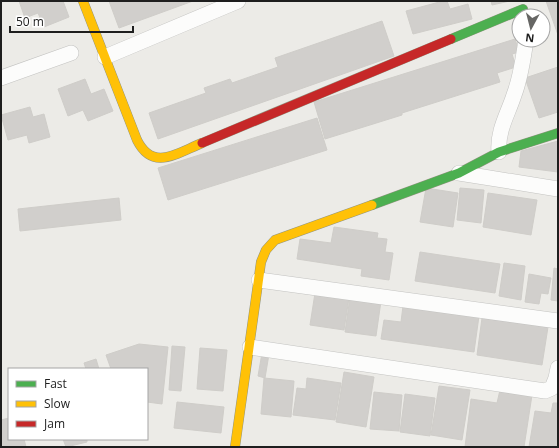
<svg xmlns="http://www.w3.org/2000/svg" width="559" height="448" font-family="'Open Sans',sans-serif">
<style>
.building{fill:#d1cfcc;stroke:#cfcdc9}
.lines{fill:none;stroke-linecap:round;stroke-linejoin:round}
.street-casing{stroke:#c3c3c1;stroke-width:16}
.fast-casing{stroke:#929580;stroke-width:10}
.slow-casing{stroke:#929580;stroke-width:10}
.jam-casing{stroke:#929580;stroke-width:10}
.street{stroke:#fcfcfb;stroke-width:15}
.fast{stroke:#4caf50;stroke-width:9}
.slow{stroke:#ffc107;stroke-width:9}
.jam{stroke:#c62828;stroke-width:9}
</style>
<rect width="100%" height="100%" fill="#ecebe7"/>
<path class="building" d="M19,1H63L69,17L44,27L38,13L25,18Z
M109,1H193L119,28Z
M443,1H447L450,9L468,4L472,19L413,34L406,11Z
M491,1H510L492,5Z
M546,1H558V35Z
M382,21L394,56L158,139L149,113L206,93L204,88L230,79L232,83L278,67L275,58Z
M515,39L519,52L512,54L516,67L497,73L500,82L402,113V115L325,139L314,102Z
M558,67V112L539,118L525,78Z
M85,79L91,94L104,89L113,111L88,121L83,110L68,116L58,89Z
M30,107L33,117L44,114L50,137L29,143L27,135L8,140L1,115Z
M317,118L327,150L168,200L158,168Z
M558,141V172L519,167L521,151Z
M426,188L458,193L453,227L420,222Z
M460,188L484,190L481,223L457,220Z
M488,193L537,200L531,235L483,227Z
M119,198L121,220L20,231L18,209Z
M334,227L378,233L377,238L387,239L385,252L393,253L389,280L361,276L362,269L297,259L300,239L331,243Z
M420,252L500,264L495,293L415,281Z
M504,263L525,266L521,300L499,296Z
M554,268L558,269V301L551,300Z
M529,274L551,278L548,294L541,293L539,304L525,302Z
M315,293L349,298L344,330L310,325Z
M350,297L381,301L376,336L345,332Z
M403,306L479,316L474,352L381,339L384,320L401,322Z
M482,318L548,327L542,365L477,355Z
M139,344L168,347L162,404L147,402V369H111L106,355Z
M172,346L185,347L181,391L169,390Z
M200,348L227,350L223,391L197,389Z
M262,353L269,354L265,378L258,376Z
M96,359L99,369H86L84,363Z
M344,372L374,377L366,427L336,422Z
M264,378L294,381L291,417L261,414Z
M307,378L341,383L335,420L293,415L297,388L306,389Z
M439,386L470,390L462,440L431,435Z
M500,390L532,395L524,447H465L471,399L497,403Z
M374,392L402,395L399,431L370,429Z
M405,394L435,398L430,436L400,432Z
M177,402L224,407L221,433L174,428Z
M553,403H558V444L557,443L556,447H529L535,411L551,413Z
M9,418V439H24L26,447H1V420Z
M63,439H87V442L66,447Z"/>
<g class="lines">
<g class="street-casing">
<path id="street" d="M105,57L238,1
M1,78L71,53
M499,152C497,131 508,114 514,95C521,77 523,59 526,40
M459,173L558,189
M259,280L558,321
M250,347L545,391L552,388L556,378L558,368"/>
</g>
<g class="fast-casing">
<path id="fast" d="M451,39L523,9L524,16
M372,205L459,173L499,152L558,133"/>
</g>
<g class="slow-casing">
<path id="slow" d="M83,1L137,140C153,172 177,153 202,143
M235,447L261,262L266,250L275,240L372,205"/>
</g>
<g class="jam-casing">
<path id="jam" d="M202,143L451,39"/>
</g>
<use href="#street" class="street"/>
<use href="#fast" class="fast"/>
<use href="#slow" class="slow"/>
<use href="#jam" class="jam"/>
</g>
<rect width="559" height="448" fill="none" stroke="#1e1e1e" stroke-width="4"/>
<rect x="8" y="368" width="140" height="72" fill="#ffffff" stroke="#a5a5a5"/>
<rect x="16" y="381" width="20" height="6" fill="#4caf50" stroke="#a5a5a5"/>
<text x="44" y="388" font-size="12" fill="#1e1e1e">Fast</text>
<rect x="16" y="401" width="20" height="6" fill="#ffc107" stroke="#a5a5a5"/>
<text x="44" y="408" font-size="12" fill="#1e1e1e">Slow</text>
<rect x="16" y="421" width="20" height="6" fill="#c62828" stroke="#a5a5a5"/>
<text x="44" y="428" font-size="12" fill="#1e1e1e">Jam</text>
<g transform="translate(531 28) rotate(187)"><circle r="19" fill="#ffffff" stroke="#a5a5a5"/>
<path d="M0-3L7 15L0 10L-7 15Z" fill="#666664"/>
<text y="-6" font-size="11" font-weight="bold" text-anchor="middle" fill="#1e1e1e">N</text>
</g>
<path d="M10 26v6h123v-6" fill="none" stroke="#1e1e1e" stroke-width="2"/>
<text x="16" y="26" font-size="12" fill="#1e1e1e" stroke="#ffffff" stroke-width="3" paint-order="stroke">50 m</text>
</svg>
